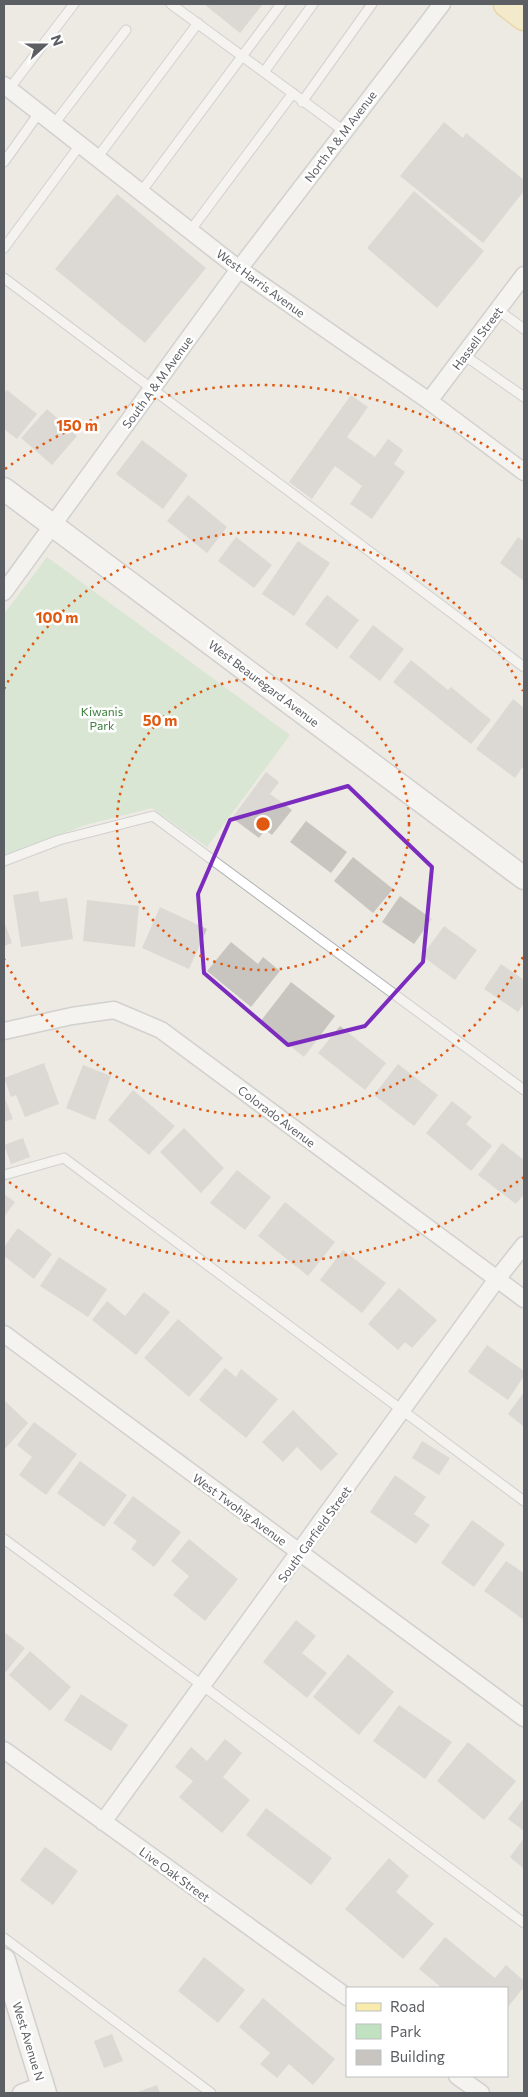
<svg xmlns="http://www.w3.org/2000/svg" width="528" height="2097" font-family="Commissioner,sans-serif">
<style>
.green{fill:#c1e2c1}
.building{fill:#c8c5c0}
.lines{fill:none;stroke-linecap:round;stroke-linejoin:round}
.lane-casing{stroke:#b0b3b7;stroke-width:11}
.street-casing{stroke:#b0b3b7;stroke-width:19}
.secondary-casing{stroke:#afb2b7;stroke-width:25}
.primary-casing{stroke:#e5bf63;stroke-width:29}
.lane{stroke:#fff;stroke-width:9}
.street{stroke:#fff;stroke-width:16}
.secondary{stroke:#fff;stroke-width:22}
.primary{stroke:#f8ebac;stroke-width:26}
.marked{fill:none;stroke:#7b2cbf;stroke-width:4;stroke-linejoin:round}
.ring{fill:none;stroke:#e15910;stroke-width:2.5;stroke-dasharray:2.5 5}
.labels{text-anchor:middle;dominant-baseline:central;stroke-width:5;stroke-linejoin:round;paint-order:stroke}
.street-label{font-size:12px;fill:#5b5e62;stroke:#fff}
.park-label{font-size:12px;fill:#3c803e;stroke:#fff}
.centre{fill:#e15910;stroke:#fff;stroke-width:2.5}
.ring-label{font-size:15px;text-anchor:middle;font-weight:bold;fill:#e15910;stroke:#fff;stroke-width:5;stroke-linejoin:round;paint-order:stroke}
</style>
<rect width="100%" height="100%" fill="#eceae3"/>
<path class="green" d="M47,557L290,735L207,847L152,808L85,825L4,856V614Z"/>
<path class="building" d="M204,4H263L240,33Z
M444,122L463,138L466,133L524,180V191L483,243L400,176Z
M414,191L484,251L437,308L367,248Z
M117,194L206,268L145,343L55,269Z
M7,390L37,414L17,439L4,429V393Z
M351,395L368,407L347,437L375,457L388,439L403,450L394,464L405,472L372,519L350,504L362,486L335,466L312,499L289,482Z
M47,409L77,436L52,465L21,438Z
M142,440L188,475L163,509L116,474Z
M188,495L227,527L207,553L167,521Z
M236,537L272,565L254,588L218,561Z
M518,537L524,541V581L500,563Z
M298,541L330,563L294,616L262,594Z
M327,595L359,620L337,649L305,624Z
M373,625L404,649L380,681L349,657Z
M411,660L448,690L451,687L491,720L471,744L393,682Z
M513,699L524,708V765L515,778L476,749Z
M266,772L279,782L270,794L292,810L272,835L265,830L259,838L232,818Z
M306,821L347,852L331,873L290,842Z
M353,857L393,889L373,913L334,881Z
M38,891L40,902L67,898L73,939L21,947L13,895Z
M400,896L432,919L414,944L382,922Z
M87,900L139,906L135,947L83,941Z
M160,907L207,929L189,969L142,948Z
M4,921L12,943L4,946Z
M444,926L477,950L455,980L422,956Z
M231,942L258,964L263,957L280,971L251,1007L207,971Z
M501,964L524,980V1003L518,1012L484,989Z
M291,982L335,1016L304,1057L260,1022Z
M340,1026L386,1063L365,1090L318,1053Z
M44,1063L59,1104L25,1117L16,1095L11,1097L4,1078Z
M398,1064L438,1095L414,1126L374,1095Z
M83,1065L111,1076L95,1120L66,1108Z
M133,1090L175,1126L149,1155L108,1120Z
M4,1096L13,1119L4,1122Z
M452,1101L472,1117L466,1124L492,1146L471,1171L426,1133Z
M184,1128L224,1168L201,1193L160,1152Z
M23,1138L30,1157L11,1164L4,1145Z
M502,1143L524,1160V1194L516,1204L478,1175Z
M237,1170L271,1197L245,1230L210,1203Z
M4,1194L15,1202L4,1217Z
M285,1202L335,1242L308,1276L258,1236Z
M18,1228L52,1254L34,1279L4,1256V1247Z
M343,1250L386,1283L362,1313L320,1280Z
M59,1257L107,1289L88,1317L40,1286Z
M399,1288L437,1320L412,1348L405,1342L398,1350L368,1324Z
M144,1292L170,1312L136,1355L92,1320L107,1301L125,1316Z
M178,1319L223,1358L189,1397L144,1358Z
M487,1345L524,1371V1376L508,1400L468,1372Z
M225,1368L236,1377L241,1369L278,1399L246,1438L199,1400Z
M524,1392V1424L523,1426L508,1414Z
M4,1400L28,1423L4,1450Z
M293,1410L338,1454L321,1471L297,1447L283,1462L262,1442Z
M34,1422L77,1454L46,1495L19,1475L32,1457L17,1445Z
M422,1441L450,1458L439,1475L412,1458Z
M80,1461L127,1495L104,1527L57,1493Z
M395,1475L426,1497L414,1514L430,1525L416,1544L370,1512Z
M133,1496L181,1532L154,1567L131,1549L137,1541L113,1523Z
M472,1520L505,1544L474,1587L441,1563Z
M189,1539L238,1579L205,1621L173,1595L189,1576L171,1561Z
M506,1561L524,1573V1620L484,1591Z
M296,1620L316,1636L302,1653L327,1673L307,1698L263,1662Z
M4,1632L25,1648L6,1672L4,1671Z
M30,1651L71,1687L50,1711L9,1675Z
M348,1654L394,1692L359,1735L313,1697Z
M81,1694L128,1725L111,1751L64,1720Z
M399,1705L452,1742L425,1779L373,1741Z
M225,1739L242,1753L223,1777L250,1800L222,1833L179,1797L193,1781L175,1767L191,1747L207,1761Z
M468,1742L516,1781L484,1820L437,1781Z
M524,1798V1831L508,1819Z
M266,1808L332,1858L311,1885L246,1835Z
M524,1838V1869L510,1857Z
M45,1847L78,1871L53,1905L20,1880Z
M389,1858L409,1876L396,1892L434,1924L403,1959L345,1909Z
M445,1937L495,1978L506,1965L524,1981V1987L507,2008V1988H442L419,1969Z
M204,1957L245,1990L218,2023L178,1991Z
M263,1998L335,2059L313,2085L289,2064L277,2078L260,2064L270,2053L239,2027Z
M112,2034L123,2061L104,2068L94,2041Z
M157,2085L160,2093H135Z"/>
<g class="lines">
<g class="lane-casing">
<path id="lane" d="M171,4L344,131
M264,72L313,4
M9,89L74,4
M302,102L372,4
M54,124L126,30
M97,158L198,23
M4,162L39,113
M141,192L281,4
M190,231L293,93
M4,248L80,145
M4,278L524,667
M498,310L524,329
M464,355L524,397
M4,861L59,840L153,816L524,1090
M4,1175L64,1158L524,1501
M4,1539L524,1923
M4,1938L211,2093"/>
</g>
<g class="street-casing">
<path id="street" d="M4,85L239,269L429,401L524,472
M429,401L524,275
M4,592L239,269L442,4
M4,1031L72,1016L114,1010L161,1030L524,1299
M4,1334L524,1718
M4,1750L347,1997
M103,1822L497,1279L524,1245
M457,2076L481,2093
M21,2093L42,2085"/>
</g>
<g class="secondary-casing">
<path id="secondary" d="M4,489L524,878
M4,1960L45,2093"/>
</g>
<g class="primary-casing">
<path id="primary" d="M507,4L524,17"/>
</g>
<use href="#lane" class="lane"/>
<use href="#street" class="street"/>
<use href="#secondary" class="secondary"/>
<use href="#primary" class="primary"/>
</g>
<path d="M0 0H528V2097H0ZM348,786L432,867L423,962L365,1026L288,1045L204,973L198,894L230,820Z" fill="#eceae3" fill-opacity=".55" fill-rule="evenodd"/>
<path class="marked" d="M348,786L432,867L423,962L365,1026L288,1045L204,973L198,894L230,820Z"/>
<g class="ring">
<circle cx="263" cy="824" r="146"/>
<path d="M523 957A292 292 0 0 1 4 959M4 689A292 292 0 0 1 523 691"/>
<path d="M524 1177A439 439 0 0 1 5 1179M5 469A439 439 0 0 1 524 471"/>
</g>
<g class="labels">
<g class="street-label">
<text transform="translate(340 136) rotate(-53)">North A &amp; M Avenue</text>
<text transform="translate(261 283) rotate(36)">West Harris Avenue</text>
<text transform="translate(477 338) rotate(-53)">Hassell Street</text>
<text transform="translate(157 382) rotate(-54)">South A &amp; M Avenue</text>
<text transform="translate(264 683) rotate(37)">West Beauregard Avenue</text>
<text transform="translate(277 1116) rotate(37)">Colorado Avenue</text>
<text transform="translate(240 1509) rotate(36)">West Twohig Avenue</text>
<text transform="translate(314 1534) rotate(-54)">South Garfield Street</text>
<text transform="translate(175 1874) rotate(36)">Live Oak Street</text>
<text transform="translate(29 2041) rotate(73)">West Avenue N</text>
</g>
<g class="park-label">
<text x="102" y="711">Kiwanis<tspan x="102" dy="14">Park</tspan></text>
</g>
</g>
<circle cx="263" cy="824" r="8" class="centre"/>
<g class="ring-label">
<text x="77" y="431">150 m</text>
<text x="57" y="623">100 m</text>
<text x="160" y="726">50 m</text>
</g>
<rect width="528" height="2097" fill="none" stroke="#5b5e62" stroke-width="10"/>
<rect x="346" y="1987" width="162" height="90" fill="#ffffff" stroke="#bdbfc0"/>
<rect x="356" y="2003" width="25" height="8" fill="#f8ebac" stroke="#bdbfc0"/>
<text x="390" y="2012" font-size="15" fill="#5b5e62">Road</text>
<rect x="356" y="2024" width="25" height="15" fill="#c1e2c1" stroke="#bdbfc0"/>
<text x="390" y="2037" font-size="15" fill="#5b5e62">Park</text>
<rect x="356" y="2050" width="25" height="15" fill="#c8c5c0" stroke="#bdbfc0"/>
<text x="390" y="2062" font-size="15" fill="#5b5e62">Building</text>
<g transform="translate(45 45) rotate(69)" stroke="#ffffff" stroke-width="4" paint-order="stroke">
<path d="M0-4L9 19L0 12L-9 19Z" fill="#5b5e62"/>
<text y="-8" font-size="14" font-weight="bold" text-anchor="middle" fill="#5b5e62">N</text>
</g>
</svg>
